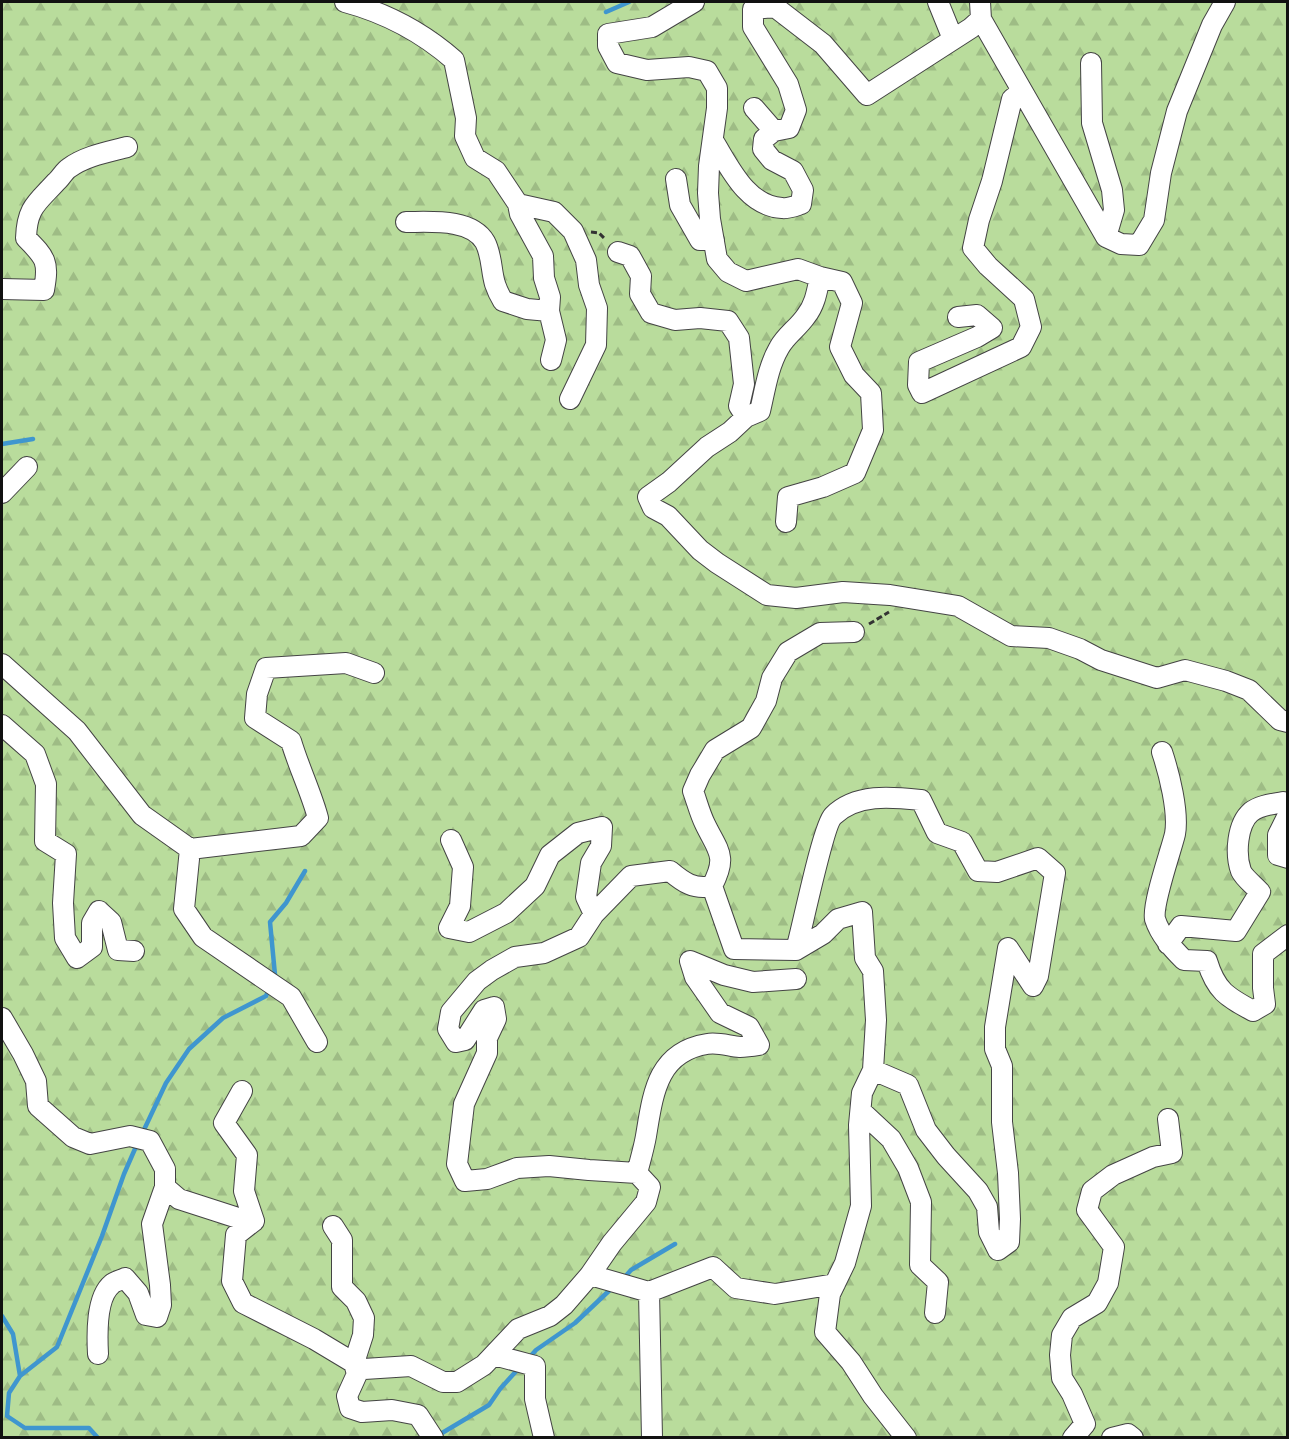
<svg xmlns="http://www.w3.org/2000/svg" width="1289" height="1439" font-family="'Times New Roman',serif">
<style>
.forest{fill:url(#forest-firs)}
.lines{fill:none;stroke-linecap:round;stroke-linejoin:round}
.stream{stroke:#3f96cf;stroke-width:4.5}
.minor-casing{stroke:#444;stroke-width:22}
.path{stroke:#333;stroke-width:3;stroke-dasharray:6 3;stroke-linecap:butt}
.minor{stroke:#fff;stroke-width:20}
</style>
<defs>
<pattern id="forest-firs" width="22" height="20" patternUnits="userSpaceOnUse" patternTransform="scale(1.5)"><rect width="22" height="20" fill="#b9dc9c"/><path d="M5 1l3.5 6h-7zM16 11l3.5 6h-7z" fill="#9ebc85"/></pattern>
</defs>
<rect width="100%" height="100%" fill="#fffdf5"/>
<path class="forest" d="M2,2H1287V1437H2Z"/>
<g class="lines">
<path class="stream" d="M606,12L629,2
M2,444L33,439
M273,979L275,975L270,922L286,903L305,871
M142,1134L166,1083L189,1049L223,1018L266,996L270,987
M623,1279L631,1270L675,1244
M2,1316L13,1334L20,1376L9,1393L7,1416L25,1428H89L98,1438
M529,1358L536,1350L575,1323L612,1288
M20,1376L57,1347L102,1236L124,1174L138,1142
M437,1436L489,1405L500,1389L519,1368"/>
<g class="minor-casing">
<path id="minor" d="M345,2C386,13 422,32 454,60L466,118L465,136L475,158L496,171L518,204L554,212L573,231L586,260L589,285L597,308L596,345L570,399
M694,2L652,27L608,34V46L617,63L647,70L689,67L707,71L717,88V108L709,166L708,193L710,219L717,259L728,272L746,281L798,269L820,277C817,291 815,305 806,316C798,328 786,335 779,348C768,367 765,390 760,411L746,417L730,432L707,447L669,482L648,497L653,508L668,516L700,550L717,563L767,595L796,598L843,592L890,595L958,606L1011,636L1049,638L1080,649L1101,660L1157,678L1185,670L1226,681L1249,690L1280,720L1288,722
M938,2L953,39
M981,19L1106,237L1121,244L1139,245L1154,220L1161,173L1177,111L1212,25L1225,2
M1091,63L1092,123L1112,190L1114,210L1106,237
M754,108L774,131L789,128L796,110L788,84L753,27V9L775,7L823,44L867,95L971,28L981,19L980,2
M714,142C730,168 747,206 782,208C788,209 795,206 801,204L803,190L793,171L772,160L763,149L764,139L774,131
M676,179L680,205L700,240H714
M406,222C430,222 471,218 485,242C492,255 491,271 495,284C497,290 500,296 503,301L527,309L549,311L550,297L544,278L543,256L520,214L518,204
M618,252L630,256L641,276L640,294L651,313L675,320L700,318L728,321L739,338L744,384L739,406L746,417
M2,289L44,290C49,262 46,258 26,238C27,207 37,203 56,182C61,178 64,171 69,168C85,156 108,152 127,147
M549,311L556,340L551,360
M958,317L977,315L992,328L977,337L919,362L918,385L922,393L1021,347L1031,327L1024,299L988,266L973,248L979,220L992,181L1012,99L1022,91
M2,493L27,467
M786,522L788,497L823,487L855,473L873,430L871,393L854,375L840,347L852,303L842,282L820,277
M2,664L77,731L142,815L190,849L301,836L318,818C311,792 299,768 291,741L255,718L257,694L266,668L346,663L374,673
M2,725L35,754L46,784L45,841L66,854L63,903L65,938L77,958L92,947V923L99,911L111,922L118,950L134,951
M1162,752C1169,773 1179,812 1175,834C1171,851 1152,904 1155,919C1160,935 1172,948 1184,960L1207,961C1216,991 1227,997 1253,1011L1265,1004L1263,988V954L1288,935
M1288,815L1278,835V855L1288,858
M451,840L463,867L460,906L449,928L469,932L506,913L535,886L550,855L578,833L602,827L601,846L591,863L586,897L594,914
M190,849L184,909L203,937L291,997L317,1042
M712,886L734,949L796,950L823,934L838,919L862,912L865,958L873,971L876,1020L873,1070L862,1093L859,1125L861,1206L845,1263L830,1294L825,1332L851,1362L873,1396L906,1438
M1168,944L1181,926L1236,931L1260,892C1255,886 1244,878 1241,871C1235,854 1237,824 1251,812C1260,805 1273,804 1283,802L1288,812
M796,950C802,929 823,826 833,816C856,793 892,797 921,800L937,833L962,842L978,871L997,872L1038,858L1055,873L1038,976L1033,986L1008,948L995,1027V1049L1002,1066V1122L1008,1173L1010,1219L1009,1242L998,1250L989,1232L987,1207L978,1191L946,1156L926,1130L908,1085L873,1070
M2,1018L23,1054L36,1081L38,1106L73,1137L90,1144L130,1136L150,1141L165,1169V1187L179,1199L241,1219L254,1221L236,1235L232,1281L243,1303L314,1339L364,1369L411,1366L443,1382H457L484,1365L518,1329L550,1316L564,1305L590,1275L612,1243L646,1202L650,1187L637,1173L589,1170L549,1166L517,1168L487,1179L465,1181L457,1164L464,1104L487,1053V1038L496,1019L494,1007L484,1010L465,1040L456,1042L448,1029L451,1012L477,981L492,970L515,957L544,953L579,937L594,914L631,876L670,871C683,882 694,890 712,886C728,856 718,851 705,824C700,814 697,802 693,791L700,775L715,750L751,728L766,701L772,678L788,652L820,633L854,632
M242,1091L224,1123L247,1155L244,1191L254,1221
M861,1111L891,1139L908,1168L921,1202L920,1265L938,1282L935,1313
M637,1173C640,1161 644,1148 646,1136C653,1094 657,1052 707,1044C718,1042 729,1046 740,1047C746,1047 753,1046 759,1045L749,1027L720,1013L695,977L690,961L724,975L753,982L796,979
M333,1226L342,1240V1287L356,1301L364,1318L363,1335L354,1363L357,1374L347,1396L350,1408L362,1412L392,1410L418,1415L433,1438
M590,1275L649,1292L713,1267L736,1288L775,1294L835,1284
M649,1292L652,1438
M98,1354C97,1335 96,1297 112,1284C115,1281 122,1280 125,1278L138,1293L146,1315L157,1317L161,1305L160,1285L152,1224L165,1187
M494,1355L535,1366V1399L544,1438
M1073,1438L1085,1424L1072,1394L1062,1378L1060,1355L1062,1335L1072,1318L1097,1303L1108,1283L1114,1247L1087,1210L1092,1191L1113,1175L1153,1157L1172,1153L1168,1119
M1112,1438L1128,1434L1133,1438"/>
</g>
<path class="path" d="M591,232L599,233L606,240
M869,624L889,612"/>
<use href="#minor" class="minor"/>
</g>
<rect width="1289" height="1439" fill="none" stroke="#111111" stroke-width="6"/>
</svg>
